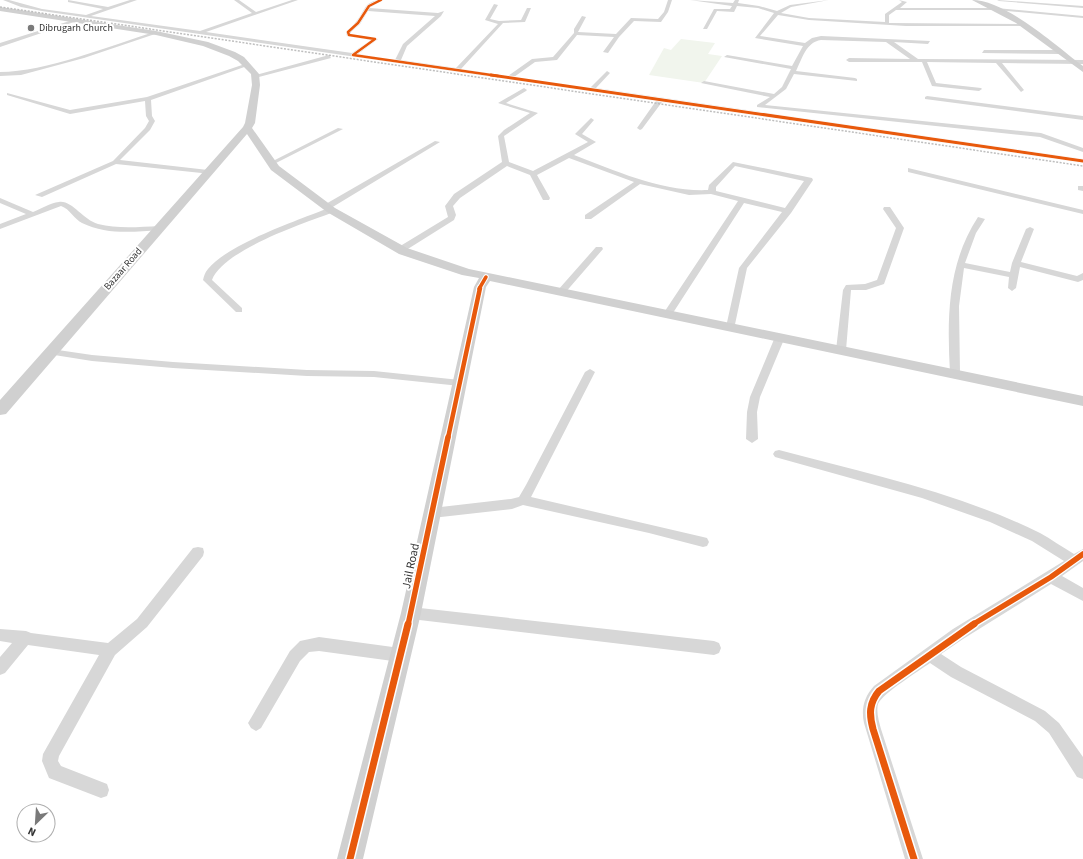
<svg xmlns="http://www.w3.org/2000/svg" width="1083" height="859" font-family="'Source Sans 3',sans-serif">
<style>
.green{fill:#f1f5ed}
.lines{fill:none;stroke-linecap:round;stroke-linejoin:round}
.street{fill:#d7d7d7;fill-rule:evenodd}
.secondary{fill:#d0d0d0;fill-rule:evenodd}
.rail{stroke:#bebebe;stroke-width:1.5;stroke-dasharray:2 1.5;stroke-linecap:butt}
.cycleway-far5-casing{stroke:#fff;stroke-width:3.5}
.cycleway-far4-casing{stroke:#fff;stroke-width:4.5}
.cycleway-far3-casing{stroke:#fff;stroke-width:5.5}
.cycleway-far2-casing{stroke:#fff;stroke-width:7}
.cycleway-far1-casing{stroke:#fff;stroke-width:8}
.cycleway-casing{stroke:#fff;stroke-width:10}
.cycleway-far5{stroke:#e8590c;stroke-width:2.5}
.cycleway-far4{stroke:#e8590c;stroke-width:3}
.cycleway-far3{stroke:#e8590c;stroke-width:3.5}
.cycleway-far2{stroke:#e8590c;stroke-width:4.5}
.cycleway-far1{stroke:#e8590c;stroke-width:5.5}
.cycleway{stroke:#e8590c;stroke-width:7}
.poi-dot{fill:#7a7a7a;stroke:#fff;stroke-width:1.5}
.labels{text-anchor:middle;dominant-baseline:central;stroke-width:4;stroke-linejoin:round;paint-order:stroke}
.far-poi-label{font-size:10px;fill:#333;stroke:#fff;text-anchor:start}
.far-street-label{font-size:10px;fill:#333;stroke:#fff}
.street-label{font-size:12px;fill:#333;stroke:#fff}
</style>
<rect width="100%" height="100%" fill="#fff"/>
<path class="green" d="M681,39L715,43L708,54L722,56L704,83L649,75L664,48L671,50Z"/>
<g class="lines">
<path class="street" d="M3,0H9L42,9L86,15L103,9L68,2V0L108,7L130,0H137L91,16L200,31L252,13L234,0H239L256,12L292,0H298L206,32L352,53L371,40L347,36L346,32C349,29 353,26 355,23C366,11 363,0 383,0L369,8L438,13L444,11L441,16L407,46L401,60L456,68L498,24L485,20L494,4L498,5L490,19L499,21L521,20L527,8H531L525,22L503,23L461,69L508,76L532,59L553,57L574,33V29L582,16L586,17L578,32L616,34L631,18L658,19L664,12L668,0H672L668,12L661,22L634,21L619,37L608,53L603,52L614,37L577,35L557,60L535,62L514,77L590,88L607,71L610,73L596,88L1083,159V163L662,102L642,129L640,130L637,128L656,101L42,11L21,7ZM368,11L435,16L403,44L395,60L358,54L378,39L351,34V32L360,24Z
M690,0L733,3L735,0H739L738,3L759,6L777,11L790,5L829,0L791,7L781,13L809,18L885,22V14L902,2L899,0L907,2L900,8H996L1083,16V18L996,10H896L889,15V23L1023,24L1025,25L1023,26H906L809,20L778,15L760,36L805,43L812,38L821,36L930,41L928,44L894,42L918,59L1083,60V64L1002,63L1024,90L1021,92L996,63L927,62L936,83L981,88L982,89L979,91L932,86L922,62H849L846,60L849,58L910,59L886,42L821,40C806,42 802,59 796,71L855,78L857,79V81L794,74L786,89L765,105L1041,133L1083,148V152L1040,137L757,107V105L770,97L701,83L704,81L774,94L782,87L791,69L724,57L727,55L792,66L803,46L755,38L774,13L758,8L737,6L734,12L717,11L707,29H703L714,9H730L732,6Z
M997,0L1083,6V8L999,1Z
M76,19L80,20L0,47V43Z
M154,32L158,33L84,58L21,75L0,76V72C46,72 109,46 154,32Z
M984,50H1059L1062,52L1059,54L982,53Z
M329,55L331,58L255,78L252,76Z
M245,64L250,65L151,100L152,116L155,121L150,130L120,160L208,170H211V174L116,164L42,197L35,195L113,161L145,128L149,121L146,116L145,101L70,114L7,95V93L70,110L147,97Z
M524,88L527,90L526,91L506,103L538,113L504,136L509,162L533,171L588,142L575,134L591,118L594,120L582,134L596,142L574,155C617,171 661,192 708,190L709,185L733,162L812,178L813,180L791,213L747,268L734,329L731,330L726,327L739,268L782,212L744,203L671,316H665L663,314L738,201L711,194L689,195L640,184L591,219H585V215L634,182L569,158L537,175L550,198L549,200H543L530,175L507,166L460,198L453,206L456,215L454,220L403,252H397V248L448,217L445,206L454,194L502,162L498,136L504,130L530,113L498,103ZM735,166L804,181L785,208L716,191V187Z
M927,96L1083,116V120L925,99V97Z
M338,128L343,129L274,164L269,163Z
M435,141L440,142L331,208L335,210L334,212C304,223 223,250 212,280L242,308V312H236L203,280C204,276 205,272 208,269C228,244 296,221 326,209L323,207L324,205Z
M908,168L1083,210V214L908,172Z
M1078,186H1083V191L1078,190Z
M0,198L33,212C41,209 50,203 59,202C72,200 83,220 98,224C117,229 139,227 159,226L163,228L159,230C134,232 106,235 82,223C74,219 70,209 61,206L0,229V224L26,214L0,203Z
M884,207H890L904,228L884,284L866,290H851L846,350L841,353L838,352L836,350L843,290L846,285L865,284L877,280L896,228L883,209Z
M978,217L985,219L976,233L965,263L1010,272L1012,263L1026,229L1030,227L1034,229L1021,262L1077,276L1083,273V280L1078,282L1020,267L1016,288L1012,291L1008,288L1009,277L964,268L959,306L960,373L955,376L950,373C947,319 947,264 978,217Z
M596,247H602L603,249L564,294H558V290Z
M780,334L785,337L760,397L757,412L758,439L752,443L746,439L747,412L750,397L775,337Z
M51,349L92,355L173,362L307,370L374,371L460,380L465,383L460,386L374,377L307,376L173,368L92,361L48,354L46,352Z
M590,369L595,372L531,497L703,537L707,538L709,542L707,546L703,547L649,533L523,505L512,509L432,518L428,516L426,513L428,510L432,508L511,499L519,497L526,485L585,372Z
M779,450C866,473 959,493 1040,533C1051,539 1062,547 1074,554L1083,549V561L1062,576L1083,588V601L1051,584L963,639L941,654L961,667L1045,711L1059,723L1083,757V779L1077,777L1049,733L1035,721L951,677L930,663C919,671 883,693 878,704C876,712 879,722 881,729L923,859H905L864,723C861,709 864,697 874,686L953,629L1064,561L1032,541L990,522L922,498L775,457L773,454L775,451Z
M198,547L203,548L204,552L203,556L147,627L115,655L59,756L58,761L61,766L107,784L109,790L107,796L101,798L49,778L42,761L43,754L99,655L28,645L5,673L0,675V657L12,643L0,641V629L26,631L31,633L108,643L137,619L193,548Z
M411,607L714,641L719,643L721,648L719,653L714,655L411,619L406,617L404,613L406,609Z
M319,637L400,648L405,650L407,655L405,660L400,662L319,651L309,652L300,661L261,728L256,731L251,728L248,723L251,718L290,651L300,641Z"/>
<path class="secondary" d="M972,0C1006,0 1056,46 1083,66V72L1016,23Z
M0,7L156,31L208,42L235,52L244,57L259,74L260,85L255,123L252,128L279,166L335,208L407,248L469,269L1083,396V406L490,281L486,287L421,613L363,859H337L401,613L474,287L479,278L462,275L399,254L327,212L271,170L247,134L6,414L0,415V400L243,127L245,123L252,85L251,74L238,61L229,56L203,46L156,35L0,11Z"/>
<path class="rail" d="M0,7L1083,166"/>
<g class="cycleway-far5-casing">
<path id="cycleway-far5" d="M381,0L369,6L358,23L348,32L349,35L375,39L353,55L498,76"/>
</g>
<g class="cycleway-far4-casing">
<path id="cycleway-far4" d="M491,75L1083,161"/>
</g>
<g class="cycleway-far3-casing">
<path id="cycleway-far3" d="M479,289L486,277"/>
</g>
<g class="cycleway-far2-casing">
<path id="cycleway-far2" d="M448,438L480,288"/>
</g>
<g class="cycleway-far1-casing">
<path id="cycleway-far1" d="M408,625L448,437
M972,625L1051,577L1083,554"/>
</g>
<g class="cycleway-casing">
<path id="cycleway" d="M350,859L408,624
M914,859L873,729C869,714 869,703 879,691L974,624"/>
</g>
<use href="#cycleway-far5" class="cycleway-far5"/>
<use href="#cycleway-far4" class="cycleway-far4"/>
<use href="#cycleway-far3" class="cycleway-far3"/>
<use href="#cycleway-far2" class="cycleway-far2"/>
<use href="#cycleway-far1" class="cycleway-far1"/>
<use href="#cycleway" class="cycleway"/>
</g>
<circle class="poi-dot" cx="31" cy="28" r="4"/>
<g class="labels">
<g class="far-poi-label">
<text x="39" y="28">Dibrugarh Church</text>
</g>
<g class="far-street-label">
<text transform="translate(123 269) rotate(-49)">Bazaar Road</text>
</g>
<g class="street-label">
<text transform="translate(411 566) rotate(-78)">Jail Road</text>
</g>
</g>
<g transform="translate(36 823) rotate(205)"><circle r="19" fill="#ffffff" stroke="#adadad"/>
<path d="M0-3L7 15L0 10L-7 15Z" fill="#7a7a7a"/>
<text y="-6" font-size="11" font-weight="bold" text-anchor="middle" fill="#333333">N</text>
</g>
</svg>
